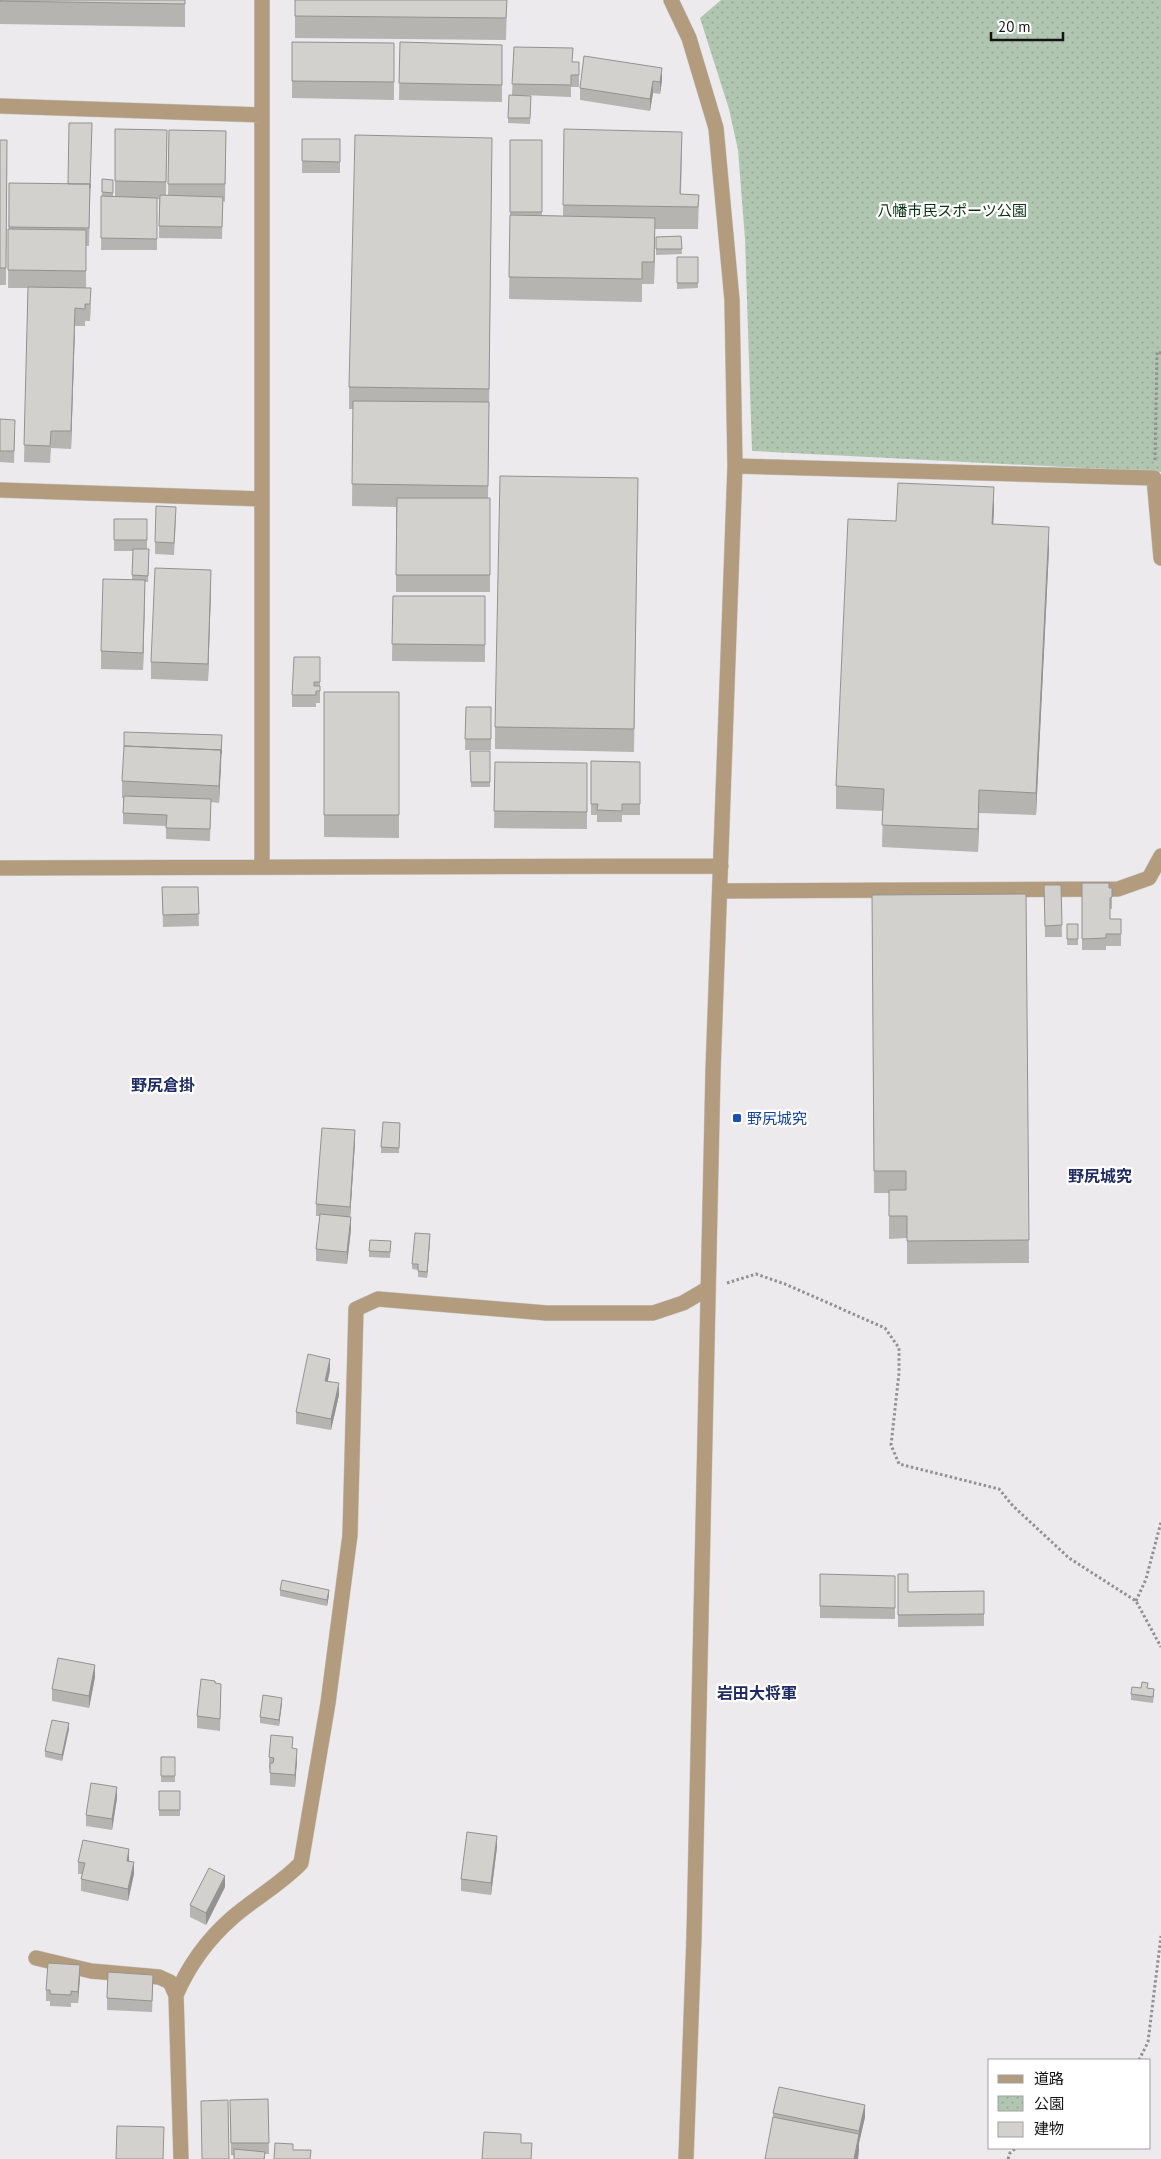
<svg xmlns="http://www.w3.org/2000/svg" width="1161" height="2159" font-family="'PT Sans','Noto Sans JP',sans-serif">
<style>
.park{fill:url(#park-dots)}
.lines{fill:none;stroke-linecap:round;stroke-linejoin:round}
.minor-casing{stroke:#c9c8ca;stroke-width:16}
.path{stroke:#929092;stroke-width:3;stroke-dasharray:2.5 2.5;stroke-linecap:butt}
.minor{stroke:#b39c7e;stroke-width:15}
.wall{fill:#b5b4b1}
.shaded-wall{fill:#949290}
.building{fill:#d3d1ce;stroke:#949290}
.transit-dot{fill:#1a4fb4;stroke:#fff;stroke-width:2}
.labels{text-anchor:middle;dominant-baseline:central;stroke-width:4.5;stroke-linejoin:round;paint-order:stroke}
.park-label{font-size:15px;fill:#07340e;stroke:#fff}
.transit-label{font-size:15px;fill:#164399;stroke:#fff;text-anchor:start}
.neighbourhood-label{font-size:16px;font-weight:bold;fill:#1f2b63;stroke:#fff}
</style>
<defs>
<pattern id="park-dots" width="8" height="8" patternUnits="userSpaceOnUse" patternTransform="scale(1.25)"><rect width="8" height="8" fill="#b1c6b1"/><path d="M2 2h.1M6 6h.1" fill="none" stroke="#97a997" stroke-width="1.8" stroke-linecap="round"/></pattern>
</defs>
<rect width="100%" height="100%" fill="#eceaed"/>
<path class="park" d="M721,0H1161V472L752,451L745,239L738,150L729,109L700,18Z"/>
<g class="lines">
<g class="minor-casing">
<path id="minor" d="M262,0V866
M671,0L689,38L716,128L732,300L735,466L713,1071L694,1937L686,2159
M0,106L262,115
M735,466L1154,478L1161,558
M0,490L260,499
M0,868L721,866
M720,891L1118,889L1149,878L1161,856
M36,1958L91,1971L159,1977L170,1982L176,1995L181,2159
M176,1995C189,1965 208,1939 232,1918C255,1898 281,1884 301,1863L328,1703L350,1535L356,1309L378,1299L546,1313H653L683,1303L707,1289"/>
</g>
<path class="path" d="M1155,460L1157,352L1161,353
M727,1283L756,1274L785,1284L885,1328L899,1348V1373L891,1445L899,1464L999,1489L1013,1506L1069,1558L1136,1601L1161,1647
M1136,1601L1146,1579L1161,1522
M1139,2060L1148,2042L1161,1936
M1008,2159L1010,2153L1016,2148"/>
<use href="#minor" class="minor"/>
</g>
<path class="wall" d="M0,0H185V27L0,24Z
M295,0H507L506,40L295,38Z
M292,42L394,43V100L292,98Z
M400,42L502,45V102L399,100Z
M514,47L573,62H579V87H571V97L523,95L531,96L530,124L508,123L509,95H512Z
M662,80L660,94L653,93L650,111L580,100V88Z
M92,123L89,246H86V288L91,305L90,321H85V326H75L71,449L51,448L50,463L24,462L28,288H8L9,183L68,184Z
M115,129L167,130L166,195H168L169,130L226,131L225,202L223,201L222,239L159,238V199H157V250H101L102,179L113,180V197H115Z
M564,129L682,154L681,194L699,195L698,229H655L654,284H642V302L509,299L510,215V140H542V215L563,216Z
M302,139H340V173H302Z
M0,140H7L6,285H0Z
M492,160L488,498H490V592H396V507L352,506L353,409H349V387Z
M681,236L682,254L656,255V237Z
M677,257H698V288L677,289Z
M0,419L15,432L14,463L0,462Z
M638,478L634,752L495,749V727Z
M994,510L993,524L1049,549L1036,815L979,813L978,852L882,847L883,811L836,809V786L896,521Z
M114,519H147V549H149L148,582H145L143,670L101,669V651L132,579L133,551H114Z
M176,519L174,555L155,554V542Z
M211,588L208,681L151,679V662Z
M393,596H485V662L392,661Z
M320,657V703H316V707H292V695Z
M324,692H399V838L324,837Z
M466,707H491V750H465Z
M222,735L219,803L211,802L210,841L166,839V826L123,824V798H122V781Z
M470,751H490V787H471Z
M591,761L640,762V815H622V822H597V815H591Z
M495,762L587,763V829L494,828Z
M1082,883L1112,888V909H1110V919H1121V946H1106V950H1082Z
M1044,885H1061L1062,937H1045Z
M162,887H198L199,926L163,927Z
M1026,894L1029,1263L907,1264V1238L889,1239V1193H874L872,895Z
M1067,924H1078V945H1067Z
M400,1123L399,1153H381V1147Z
M355,1142L350,1217L351,1229L347,1264L316,1261V1249L320,1216H316V1204Z
M430,1240L427,1278L418,1277V1270L412,1269V1264Z
M391,1241L390,1258L369,1257V1251Z
M330,1370L328,1381L339,1395L331,1430L296,1424V1412Z
M898,1574L908,1592L984,1591V1626L898,1627Z
M895,1576V1619L820,1618V1606Z
M280,1590L329,1595L327,1606L280,1596Z
M95,1677L89,1708L52,1701V1689Z
M221,1684L220,1731L197,1728V1716Z
M1141,1688H1148L1154,1695L1153,1703L1131,1700V1694Z
M282,1703L279,1726L260,1723V1717Z
M69,1729L62,1761L45,1757V1751Z
M293,1748L297,1760L295,1787L270,1785V1769H269V1757Z
M161,1757H175V1782H161Z
M159,1791H180V1816H159Z
M117,1798L112,1830L86,1826V1815Z
M497,1847L491,1895L461,1891V1879Z
M129,1861L134,1874L128,1901L81,1891V1879L82,1874H78V1862Z
M225,1887L206,1925L190,1917V1905Z
M80,1977L78,2003H71V2007L50,2006V2001H46V1990Z
M153,1986L152,2012L107,2010V1998Z
M268,2099L269,2154H265V2159L231,2155L230,2100Z
M773,2113L865,2117L859,2143V2151L773,2117Z"/>
<path class="shaded-wall" d="M662,68V80L660,94V82Z
M653,81V93L650,111V99Z
M655,218V240L654,284V262Z
M75,308V326L71,449V431Z
M994,487V510L992,546V524Z
M1049,527V549L1036,815V793Z
M211,570V588L208,681V664Z
M145,580V597L143,670V653Z
M222,735L221,767L219,803V786Z
M979,790V813L978,852V829Z
M355,1130V1142L350,1219V1207Z
M351,1217V1229L347,1264V1252Z
M430,1234V1240L427,1278V1272Z
M330,1359V1370L325,1392V1381Z
M339,1383V1395L331,1430V1419Z
M329,1590V1595L327,1606V1600Z
M95,1665V1677L89,1708V1696Z
M282,1698V1703L279,1726V1720Z
M69,1723V1729L62,1761V1755Z
M297,1749V1760L295,1787V1775Z
M117,1787V1798L112,1830V1819Z
M497,1836V1847L491,1895V1883Z
M129,1849V1861H127Z
M134,1862V1874L128,1901V1889Z
M225,1876V1887L206,1925V1913Z
M80,1965V1977L78,2003V1992Z
M865,2105V2117L859,2143V2131Z
M859,2134V2151L858,2159H854Z"/>
<path class="building" d="M0,0H185V4L0,1Z
M295,0H507L506,18L295,16Z
M292,42L394,43V82L292,81Z
M400,42L502,45V85L399,83Z
M514,47L573,48L572,62H579V75H571V85L512,84Z
M584,56L662,68L660,82L653,81L650,99L580,88Z
M509,95L531,96L530,118H508Z
M69,123H92L90,188V184H68Z
M115,129L167,130L166,182L115,181Z
M564,129L682,132L680,194L699,195L698,207L563,205Z
M169,130L226,131L225,184H168Z
M355,135L492,138L489,389L349,387Z
M302,139H340V162L302,161Z
M0,140H7L6,268H0Z
M510,140H542V212H510Z
M102,179L113,180V193L102,192Z
M9,183L90,184L89,228L9,227Z
M160,195L223,197L222,227L159,226Z
M101,196L157,198V239L101,238Z
M510,215L655,218L654,262H642V279L509,277Z
M8,229L86,230V271L8,270Z
M681,236L682,249H656V237Z
M677,257H698V283H677Z
M28,287L91,288L90,304H85V309L75,308L71,431H51L50,446L24,445Z
M353,401L489,402L488,486L352,484Z
M0,419L15,420L14,451H0Z
M500,476L638,478L634,729L495,727Z
M898,483L994,487L992,524L1049,527L1036,793L979,790L978,829L882,825L884,789L836,786L848,519L896,521Z
M397,498H490V575H396Z
M156,506L176,507L174,543L155,542Z
M114,519H147V540H114Z
M133,549H149L148,576L132,575Z
M155,568L211,570L208,664L151,662Z
M103,579L145,580L143,653L101,651Z
M393,596H485V645L392,644Z
M294,657H320V682H314V686H320V691H316V695H292Z
M324,692H399V815H324Z
M466,707H491V739H465Z
M124,732L222,735L221,754V750L124,746Z
M124,746L221,750L219,786L122,781Z
M470,751H490V782H471Z
M591,761L640,762V804H622V811L597,810L598,804H591Z
M495,762L587,763V812L494,811Z
M124,796L211,799L210,829L166,828L167,815L123,813Z
M1082,883H1109V888H1112V897L1110,898V919H1121V934H1106V938L1082,939Z
M1044,885H1061L1062,925L1045,926Z
M162,887H198L199,914L163,915Z
M1026,894L1029,1240L907,1241V1216H889V1190H906V1171H874L872,895Z
M1067,924H1078V939H1067Z
M383,1122L400,1123L399,1148L381,1147Z
M322,1128L355,1130L350,1207L316,1204Z
M320,1214L351,1217L347,1252L316,1249Z
M415,1233L430,1234L427,1272L418,1271V1264H412Z
M370,1240L391,1241L390,1252L369,1251Z
M308,1354L330,1359L325,1381L339,1383L331,1419L296,1412Z
M820,1574L895,1576V1608L820,1606Z
M898,1574H908V1592L984,1591V1614L898,1615Z
M282,1580L329,1590L327,1600L280,1590Z
M58,1658L95,1665L89,1696L52,1689Z
M201,1679L215,1681V1683L221,1684L220,1719L197,1716Z
M1142,1682L1148,1683L1147,1688L1154,1689L1153,1697L1131,1694L1132,1687L1141,1688Z
M263,1695L282,1698L279,1720L260,1717Z
M52,1720L69,1723L62,1755L45,1751Z
M271,1735L293,1737L292,1748L297,1749L295,1775L270,1773V1763H273L274,1758L269,1757Z
M161,1757H175V1776H161Z
M91,1783L117,1787L112,1819L86,1815Z
M159,1791H180V1810H159Z
M467,1832L497,1836L491,1883L461,1879Z
M83,1840L129,1849L127,1861L134,1862L128,1889L81,1879L85,1863L78,1862Z
M209,1868L225,1876L206,1913L190,1905Z
M48,1963L80,1965L78,1992L71,1991V1995L50,1994V1990H46Z
M108,1972L153,1975L152,2001L107,1998Z
M779,2087L865,2105L859,2131L773,2113Z
M268,2099L269,2143H231L230,2100Z
M228,2100L229,2159H202L201,2101Z
M773,2117L859,2134L854,2159H765Z
M117,2126L164,2127L163,2159H116Z
M484,2132L521,2134V2143H532L531,2159H482Z
M275,2143L293,2144V2150H311L310,2159H274Z
M234,2149L265,2152L264,2159H234Z"/>
<rect class="transit-dot" x="732" y="1113" width="10" height="10" rx="2.5"/>
<g class="labels">
<g class="park-label">
<text x="952" y="210">八幡市民スポーツ公園</text>
</g>
<g class="transit-label">
<text x="747" y="1118">野尻城究</text>
</g>
<g class="neighbourhood-label">
<text x="163" y="1085">野尻倉掛</text>
<text x="1100" y="1176">野尻城究</text>
<text x="757" y="1693">岩田大将軍</text>
</g>
</g>
<rect x="988" y="2059" width="162" height="90" fill="#ffffff" stroke="#a1a1a1"/>
<rect x="998" y="2075" width="25" height="8" fill="#b39c7e" stroke="#a1a1a1"/>
<text x="1034" y="2084" font-size="15" fill="#141314">道路</text>
<rect x="998" y="2096" width="25" height="15" fill="url(#park-dots)" stroke="#a1a1a1"/>
<text x="1034" y="2109" font-size="15" fill="#141314">公園</text>
<rect x="998" y="2122" width="25" height="15" fill="#d3d1ce" stroke="#a1a1a1"/>
<text x="1034" y="2134" font-size="15" fill="#141314">建物</text>
<path d="M991 32v8h72v-8" fill="none" stroke="#141314" stroke-width="2.5"/>
<text x="998" y="32" font-size="15" fill="#141314" stroke="#ffffff" stroke-width="4" paint-order="stroke">20 m</text>
</svg>
